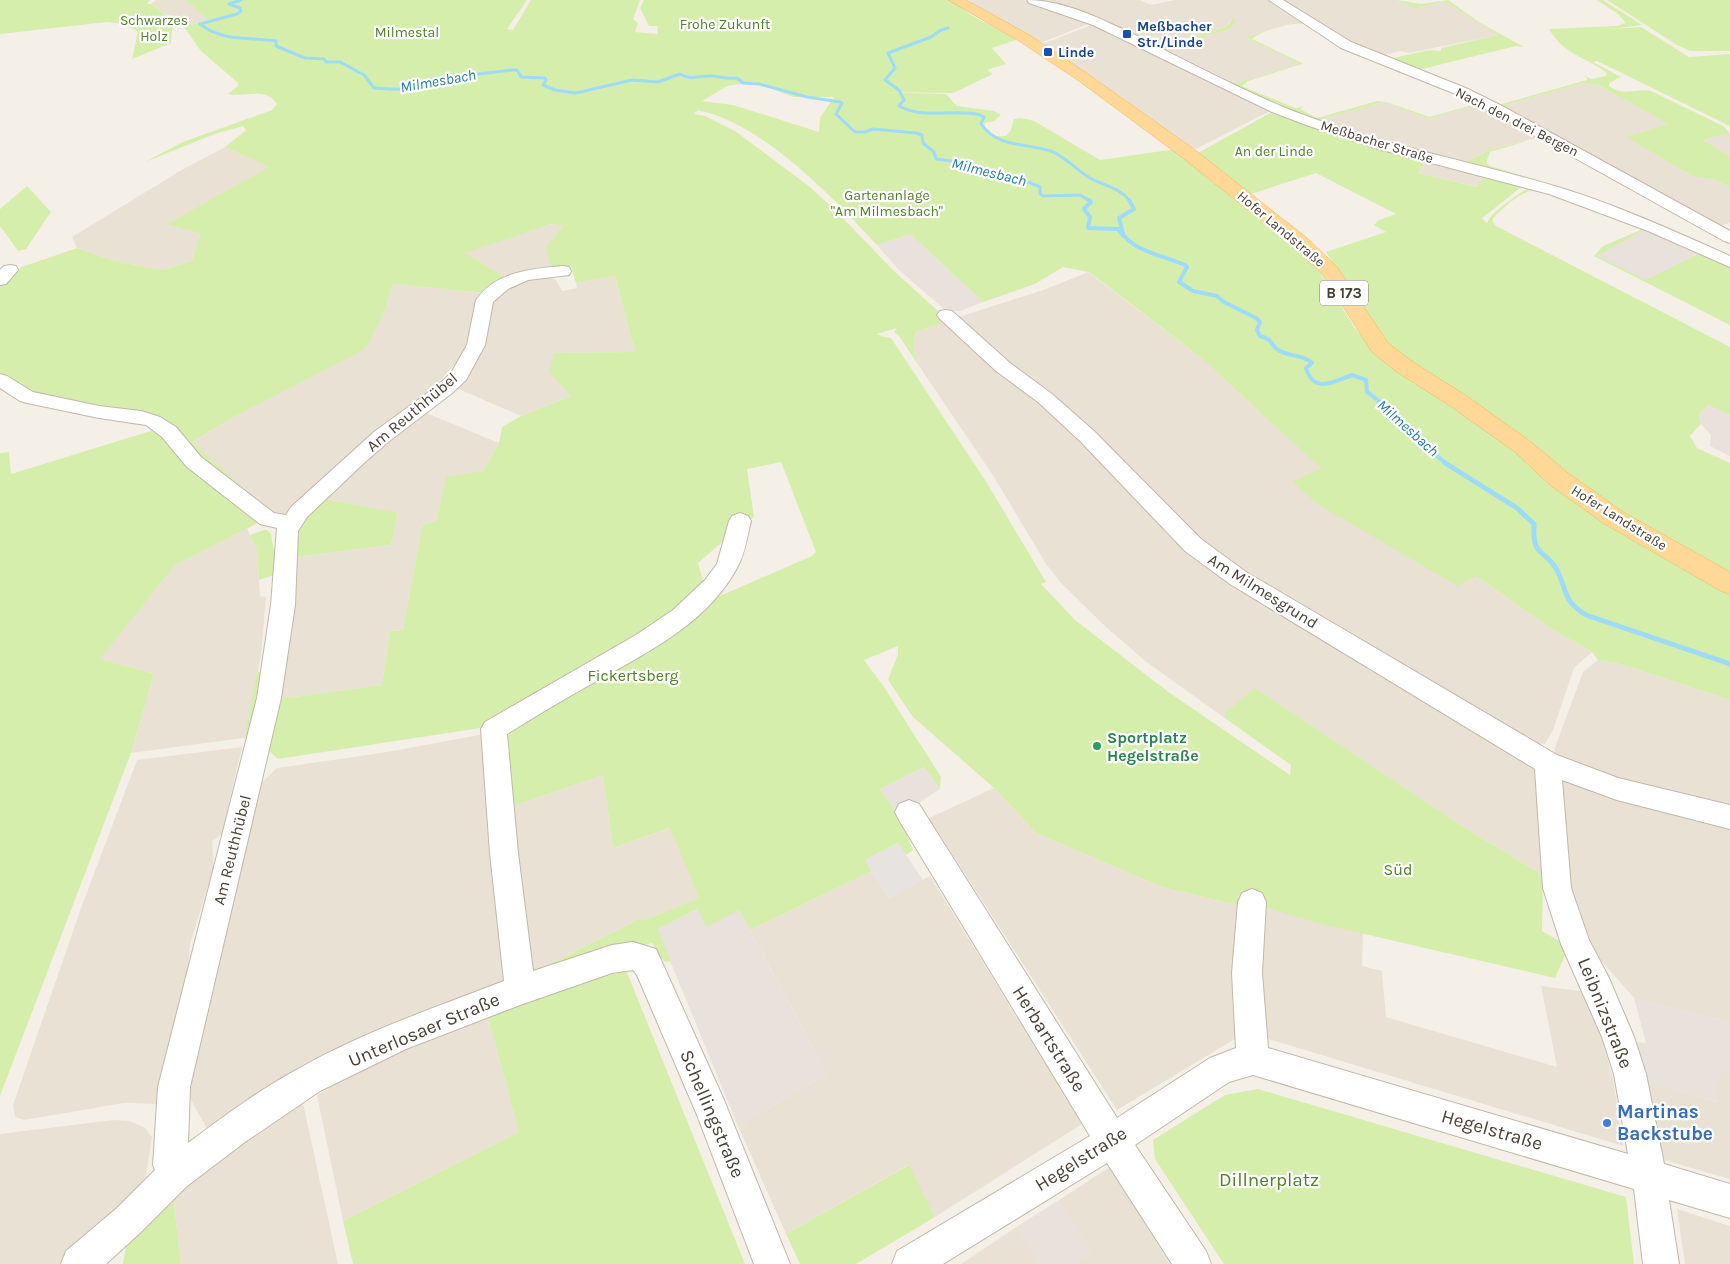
<svg xmlns="http://www.w3.org/2000/svg" width="1730" height="1264" font-family="Karla,sans-serif">
<style>
.residential{fill:#eae1d5}
.industrial{fill:#e8e1dc}
.green{fill:#d6eeab;fill-rule:evenodd}
.parking{fill:#e6e3e0}
.lines{fill:none;stroke-linecap:round;stroke-linejoin:round}
.stream-far2{stroke:#9ddbf9;stroke-width:3}
.stream-far1{stroke:#9ddbf9;stroke-width:4}
.stream{stroke:#9ddbf9;stroke-width:5}
.minor-casing{stroke:#c2b7a9;stroke-width:2}
.major-casing{stroke:#f2b759;stroke-width:1}
.minor{fill:#fff;fill-rule:evenodd}
.major{fill:#ffd897;fill-rule:evenodd}
.transit-dot{fill:#1a4fb4;stroke:#fff;stroke-width:2}
.leisure-dot{fill:#2e9e5b;stroke:#fff;stroke-width:2}
.shop-dot{fill:#3f7fe0;stroke:#fff;stroke-width:2}
.labels{text-anchor:middle;dominant-baseline:central;stroke-width:4.5;stroke-linejoin:round;paint-order:stroke}
.far-park-label{font-size:14px;fill:#4e8321;stroke:#fff}
.far-transit-label{font-size:14px;font-weight:bold;fill:#164399;stroke:#fff;text-anchor:start}
.far-street-label{font-size:14px;fill:#4a4035;stroke:#fff}
.far-water-label{font-size:15px;font-style:italic;fill:#1f7aa8;stroke:#fff}
.shield{fill:#fff;stroke:#807972;stroke-width:1}
.shield-label{font-size:15px;font-weight:bold;fill:#4a4035}
.street-label{font-size:16px;fill:#4a4035;stroke:#fff}
.park-label{font-size:16px;fill:#4e8321;stroke:#fff}
.leisure-label{font-size:16px;font-weight:bold;fill:#27864d;stroke:#fff;text-anchor:start}
.near-street-label{font-size:19px;fill:#4a4035;stroke:#fff}
.near-shop-label{font-size:19px;font-weight:bold;fill:#366cbe;stroke:#fff;text-anchor:start}
.near-park-label{font-size:19px;fill:#4e8321;stroke:#fff}
</style>
<rect width="100%" height="100%" fill="#f5f0e7"/>
<path class="residential" d="M156,0H186L209,20L184,27L151,4Z
M968,0H1023L1091,23L1038,44Z
M1042,0H1140L1151,5L1174,0H1271L1304,20L1245,37L1301,64L1236,84L1163,48L1230,29L1231,19L1226,27L1159,46L1103,19Z
M1277,0H1397L1415,9L1444,1L1499,35L1409,53L1400,51L1378,57L1349,45Z
M1094,24L1272,110L1194,150L1126,101L1040,45Z
M1584,83L1600,86L1669,124L1627,137L1692,176L1716,180L1730,188V223L1715,227L1710,220L1701,214L1696,215L1580,152V149L1570,146L1498,107Z
M1383,102L1429,119L1483,103L1544,136L1489,150L1468,161L1450,162L1358,134L1321,119Z
M1730,133V156L1703,140Z
M225,147L270,167L168,224L200,234L192,261L162,270L115,261L77,248L72,237L180,171Z
M1425,161L1484,175L1478,187L1418,173Z
M552,224L565,226L552,269L507,278L464,253Z
M1088,272L1199,356L1322,468L1293,483L1476,576L1555,631L1592,652L1574,668L1553,730L1545,744L1531,743L1232,567L1200,542L959,317L1046,289Z
M546,276L556,280L562,291L577,288L576,283L615,276L635,352L554,353L571,396L521,416L454,387L490,302L503,290L533,277Z
M393,284L485,293L465,354L428,393L291,513L273,515L191,443L237,415L383,316Z
M949,321L1046,405L1184,546L1527,759L1539,773L1543,875L1462,826L1388,778L1226,712V719L1145,661L1106,627L1062,584L1046,564L994,477L917,363L913,346L916,332Z
M424,412L499,443L483,471L446,478L436,521L422,525L403,630L390,631L382,685L278,699L294,557L391,545L398,514L321,498Z
M247,528L257,551L260,596L266,597L261,656L244,738L131,753L154,674L99,659L175,565Z
M1598,660L1620,664L1730,700V808L1614,778L1556,756L1554,750L1583,672Z
M490,733L511,988L211,1136L186,1091L259,785L277,768L381,753Z
M242,747L222,834L212,841L214,867L190,944L185,1005L161,1104L124,1103L24,1120L15,1117L13,1105L81,908L137,760Z
M603,775L613,848L671,828L700,898L645,920H635L626,926L538,970L524,963L507,808Z
M1562,780L1575,781L1730,827V1022L1634,998L1599,958L1571,910L1559,787Z
M994,788L1036,833L1162,887L1240,906V1036L1117,1110L929,818Z
M872,871L889,898L930,876L1082,1124L935,1217L908,1165L786,1234L738,1126L827,1074L750,930Z
M1263,907L1363,933L1362,966L1382,971L1386,1017L1557,1067L1541,986L1588,992L1613,1078L1623,1146L1262,1037L1258,986Z
M487,1014L519,1132L343,1221L317,1095L415,1039Z
M1730,1070V1179L1660,1159L1648,1082L1717,1102L1718,1076Z
M303,1103L338,1264H181L173,1196L291,1104Z
M113,1120L130,1121L145,1128L152,1137L146,1176L125,1211L70,1264H0V1134Z
M1110,1167L1170,1264H1076L1091,1253L1059,1200Z
M1677,1209L1730,1226V1264H1685Z
M1018,1226L1039,1264H961Z"/>
<path class="industrial" d="M1645,229L1700,253L1646,281L1596,256Z
M910,234L983,302L960,311H946L898,269L877,245Z
M1708,405L1730,415V456L1710,446L1711,435L1701,424L1699,414Z
M924,767L940,789L899,816L880,789Z
M699,909L739,910L827,1074L738,1126L657,929Z
M1634,998L1730,1022V1070L1718,1077V1102L1644,1081L1635,1042L1646,1043Z
M1059,1200L1091,1253L1076,1264H1039L1018,1226Z"/>
<path class="green" d="M0,0H150L147,4H151L177,23L172,30L171,43L132,59L138,32L124,24L107,22L0,34Z
M186,0H527L507,29L513,30L531,0H640L633,19L638,23L635,32L657,34L658,26H649L640,8L644,0H952C971,18 997,29 1022,38L992,48L1006,64L987,70L993,74L953,93L883,92L946,94L957,106L994,111L1001,115L994,121L985,123L984,128C991,136 996,137 1006,136L1011,130L1014,119L1021,118L1034,121L1100,160L1176,149L1297,243L1316,266L1355,328L1370,347L1392,368L1455,404L1514,447L1555,483L1607,521L1730,592V700L1620,664L1598,660L1592,652L1555,631L1476,576L1457,586L1319,505L1292,482L1321,468L1199,356L1089,272L1063,267L1035,284L983,302L910,234L877,245C831,196 765,125 698,110L694,114L705,116L735,131L810,187L836,211L894,271L949,321L916,332L913,346L917,363L899,336L894,332L897,328L877,334L884,337L891,338L987,483L1046,582L1041,584L1075,620L1167,691L1290,775L1291,765L1226,719V712L1255,688L1462,826L1543,875L1542,931L1569,947L1555,978L1325,925L1263,907L1240,906L1162,887L1036,833L994,788L913,717L888,680L898,654V646L864,660L884,687L941,777L940,789L924,767L880,789L899,816L913,850L906,855L898,843L865,860L872,871L750,930L739,910L706,927L698,909L658,929L671,961L666,962L660,957L652,943L583,961L548,974L532,976L522,972L505,813L507,808L500,741L507,726L500,722L487,727L278,759L267,749L278,699L382,685L390,631L403,630L422,525L436,521L446,477L483,471L499,443L502,427L521,416L571,396L549,372L554,353L635,352L615,276L576,283L571,266L552,269L546,247L564,226L552,224L465,253L507,278L485,293L393,284L383,316L365,349L237,415L192,442L273,515L175,565L100,659L154,674L131,753L0,1096V453L9,452L11,474L154,430L159,421L143,413L102,411L31,395L0,376V285L4,279L22,267L77,248L115,261L162,270L192,261L200,234L167,224L269,167L225,147L246,130L243,126L215,134L145,162L183,142L272,110L277,104C266,86 243,98 228,94L238,86V83L201,51L184,27L208,20ZM754,82L793,97H834L820,118L819,132L733,105L702,101L727,86ZM781,462L816,552L812,556L706,602L701,596L706,591L698,563L728,537L725,533L754,517L747,469ZM603,775L613,848L670,828L699,898L645,920H635L626,926L538,970L524,963L507,808Z
M1397,0L1421,4L1448,0L1479,22L1524,47L1516,46L1422,69L1420,72L1498,105L1587,80V78L1583,75L1591,79L1606,76L1607,73C1585,56 1565,56 1549,29L1616,26L1626,23L1618,14L1597,0H1603L1642,25L1610,29L1641,27L1689,57L1730,54V126L1597,61L1593,62L1621,77L1609,83V86C1625,97 1635,88 1651,91L1723,126L1730,133L1703,140L1730,156V188L1716,180L1692,176L1626,137L1668,124L1600,86L1584,83L1498,107L1388,59L1430,50L1441,51V48L1498,35L1444,1L1415,9Z
M1607,0H1730V51H1690L1677,45Z
M1233,18L1236,20L1230,29L1164,48L1173,52H1169L1149,42L1159,46L1226,27Z
M1304,20L1399,71L1394,72L1397,70L1308,24C1294,21 1262,30 1252,39L1302,63V64L1248,81L1242,86L1295,108L1304,107L1300,109L1317,118L1377,101L1386,102L1430,117L1476,104L1478,102L1483,103L1429,119L1383,102L1322,119L1358,134L1291,113L1227,82L1230,81L1236,83L1300,64L1245,37Z
M1270,113L1385,149L1426,160L1418,173L1477,187L1484,175L1524,185L1482,218L1487,223C1490,216 1498,209 1505,204C1513,199 1523,189 1532,188C1548,186 1623,218 1643,226L1647,230L1645,229L1597,256L1646,280L1700,253L1686,247L1730,264V325L1594,256L1603,246L1638,231L1642,228L1641,226L1574,202L1534,190C1518,193 1505,207 1493,218V222L1496,226L1730,347V415L1708,405L1699,414L1701,424L1690,436L1697,448L1730,463V576L1621,516L1566,477L1529,444L1467,398L1426,373L1392,348L1368,322L1326,252L1386,232L1374,225L1379,220L1396,214L1316,173L1251,194L1198,153Z
M1537,138L1490,152L1486,163L1491,166L1566,189L1730,255V260L1659,229L1450,162L1468,161L1489,150Z
M27,186L51,212L26,249L18,251L0,226V209Z
M321,498L398,513L391,545L294,557L299,522Z
M264,530H267L271,534L277,569L274,575L259,580L257,551L250,535Z
M257,672H264L251,737L244,738Z
M626,970L745,1264H353L343,1221L519,1132L487,1014Z
M1258,1089L1626,1197L1634,1264H1224L1155,1159L1153,1140L1225,1095Z
M909,1165L935,1217L856,1264H800L786,1234Z
M173,1196L181,1264H123L128,1234Z"/>
<path class="parking" d="M898,843L923,880L889,898L865,860Z"/>
<g class="lines">
<path class="stream-far2" d="M241,0L229,4L240,8L241,11L237,14L200,24C223,42 249,37 276,41V46L305,58L324,59L326,62H340L364,75L374,88C391,89 414,93 427,80L513,70H517L521,77L545,78L546,80L543,85L555,90L576,93L632,80L658,82L680,74C692,81 699,75 712,76C721,77 728,79 737,78L743,83L759,84L807,97L840,102L842,103L836,114L855,132H865L873,129L916,133L922,135L923,143L934,152L936,159L959,162L971,168L1028,182L1040,187V194L1043,196L1080,195L1090,201
M948,28L941,30L931,37L888,53L895,68L885,80L899,90L904,100L899,106C925,120 953,108 980,115L984,117L981,124C998,148 1026,143 1051,151C1066,157 1076,170 1090,178C1104,186 1119,187 1130,201"/>
<path class="stream-far1" d="M1089,200L1091,202L1084,209L1090,217L1088,228L1118,229C1135,253 1160,254 1185,265L1187,267L1179,282L1193,291L1217,296L1224,302L1256,318L1260,322L1257,330L1260,336C1274,340 1270,344 1278,350C1289,357 1303,354 1312,363L1306,368C1314,394 1333,382 1352,375L1366,380L1367,392C1397,413 1417,442 1447,464
M1123,233L1119,218L1134,209L1129,200"/>
<path class="stream" d="M1445,463L1517,508L1534,524C1532,559 1544,547 1557,570C1568,592 1562,600 1586,615L1730,664"/>
<g class="minor-casing">
<path id="minor" d="M1027,0C1065,0 1103,20 1137,36C1185,60 1234,86 1283,107C1372,143 1467,160 1558,187C1617,205 1674,231 1730,256V267L1648,231L1549,194L1382,150L1309,126L1272,112L1093,25L1029,3Z
M1269,0H1283L1351,42L1468,89L1504,107L1730,231V243L1724,241L1494,113L1458,95L1341,48Z
M10,265L16,266L18,270L6,284L0,285V270L4,266Z
M563,266L569,267L571,271L569,275L528,280L508,289L493,302L485,345L466,380L451,394L388,442L364,463L307,517L298,531L295,605L281,698L190,1087L188,1143C223,1117 259,1090 298,1069C363,1032 434,1008 504,981L490,853L481,729L485,722L636,635L673,610L705,580L717,564L729,521L732,516L740,513L748,516L751,521C747,537 745,554 737,568C706,626 640,656 586,687C559,702 533,718 507,734L518,853L533,971L612,945L633,942L656,949L724,1100L790,1264H754L697,1115L637,975L633,970L612,973L520,1005L406,1049L320,1091L245,1142L187,1186L141,1232L106,1264H61L66,1251L117,1208L155,1170L153,1165L158,1087L257,698L271,605L277,528L260,524L187,467L162,437L146,425L99,418L27,403L20,401L0,388V374L7,376L33,392L99,406L141,411L160,417L176,427L201,457L274,513L286,515L291,507L374,432L437,386L451,373L467,345L476,300C496,271 532,269 563,266Z
M946,310L952,311L1010,363L1052,394L1094,431L1201,539L1246,572L1557,755L1618,778L1730,805V829L1617,800L1562,780L1571,888L1589,940L1609,978L1634,1037L1646,1074L1664,1164L1730,1184V1218L1669,1200L1679,1264H1643L1634,1189L1253,1075L1229,1082L1135,1145L1206,1251L1211,1264H1172L1107,1163L943,1264H892L897,1251L1090,1136L899,820L895,812L899,804L909,800L919,804L1117,1118L1210,1058L1236,1048L1232,973L1238,902L1242,893L1252,889L1262,893L1266,902L1262,973L1268,1048L1628,1154L1614,1074L1602,1037L1561,944L1543,888L1535,769L1230,584L1185,551L1080,441L1038,402L996,371L940,319L937,315L940,311Z"/>
</g>
<g class="major-casing">
<path id="major" d="M949,0H966L1029,35L1089,75L1195,150L1307,238L1337,267L1388,343L1413,362L1468,397L1531,442L1568,473L1623,512L1730,572V594L1721,591L1605,524L1550,485L1515,452L1452,407L1397,372L1372,352L1323,275L1293,246L1183,158L1079,81L1019,41Z"/>
</g>
<use href="#minor" class="minor"/>
<use href="#major" class="major"/>
</g>
<g class="transit-dot">
<rect x="1122" y="29" width="10" height="10" rx="2.5"/>
<rect x="1043" y="47" width="10" height="10" rx="2.5"/>
</g>
<circle class="leisure-dot" cx="1097" cy="746" r="5"/>
<circle class="shop-dot" cx="1607" cy="1123" r="5"/>
<g class="labels">
<g class="far-park-label">
<text x="154" y="20">Schwarzes<tspan x="154" dy="16">Holz</tspan></text>
<text x="725" y="24">Frohe Zukunft</text>
<text x="407" y="32">Milmestal</text>
<text x="1274" y="151">An der Linde</text>
<text x="887" y="195">Gartenanlage<tspan x="887" dy="16">"Am Milmesbach"</tspan></text>
</g>
<g class="far-transit-label">
<text x="1137" y="26">Meßbacher<tspan x="1137" dy="16">Str./Linde</tspan></text>
<text x="1058" y="52">Linde</text>
</g>
<g class="far-street-label">
<text transform="translate(1517 122) rotate(27)">Nach den drei Bergen</text>
<text transform="translate(1377 142) rotate(17)">Meßbacher Straße</text>
<text transform="translate(1281 229) rotate(40)">Hofer Landstraße</text>
<text transform="translate(1619 518) rotate(32)">Hofer Landstraße</text>
</g>
<g class="far-water-label">
<text transform="translate(438 81) rotate(-10)">Milmesbach</text>
<text transform="translate(989 172) rotate(14)">Milmesbach</text>
<text transform="translate(1408 428) rotate(42)">Milmesbach</text>
</g>
<rect class="shield" x="1320" y="280.5" width="48" height="25" rx="4"/>
<g class="shield-label">
<text x="1344" y="293">B 173</text>
</g>
<g class="street-label">
<text transform="translate(412 412) rotate(-40)">Am Reuthhübel</text>
<text transform="translate(1263 591) rotate(32)">Am Milmesgrund</text>
<text transform="translate(232 850) rotate(-76)">Am Reuthhübel</text>
</g>
<g class="park-label">
<text x="633" y="675">Fickertsberg</text>
<text x="1398" y="869">Süd</text>
</g>
<g class="leisure-label">
<text x="1107" y="737">Sportplatz<tspan x="1107" dy="18">Hegelstraße</tspan></text>
</g>
<g class="near-street-label">
<text transform="translate(1605 1013) rotate(68)">Leibnizstraße</text>
<text transform="translate(424 1030) rotate(-23)">Unterlosaer Straße</text>
<text transform="translate(1049 1039) rotate(58)">Herbartstraße</text>
<text transform="translate(712 1114) rotate(67)">Schellingstraße</text>
<text transform="translate(1492 1130) rotate(16)">Hegelstraße</text>
<text transform="translate(1081 1159) rotate(-32)">Hegelstraße</text>
</g>
<g class="near-shop-label">
<text x="1617" y="1112">Martinas<tspan x="1617" dy="22">Backstube</tspan></text>
</g>
<g class="near-park-label">
<text x="1269" y="1180">Dillnerplatz</text>
</g>
</g>
</svg>
